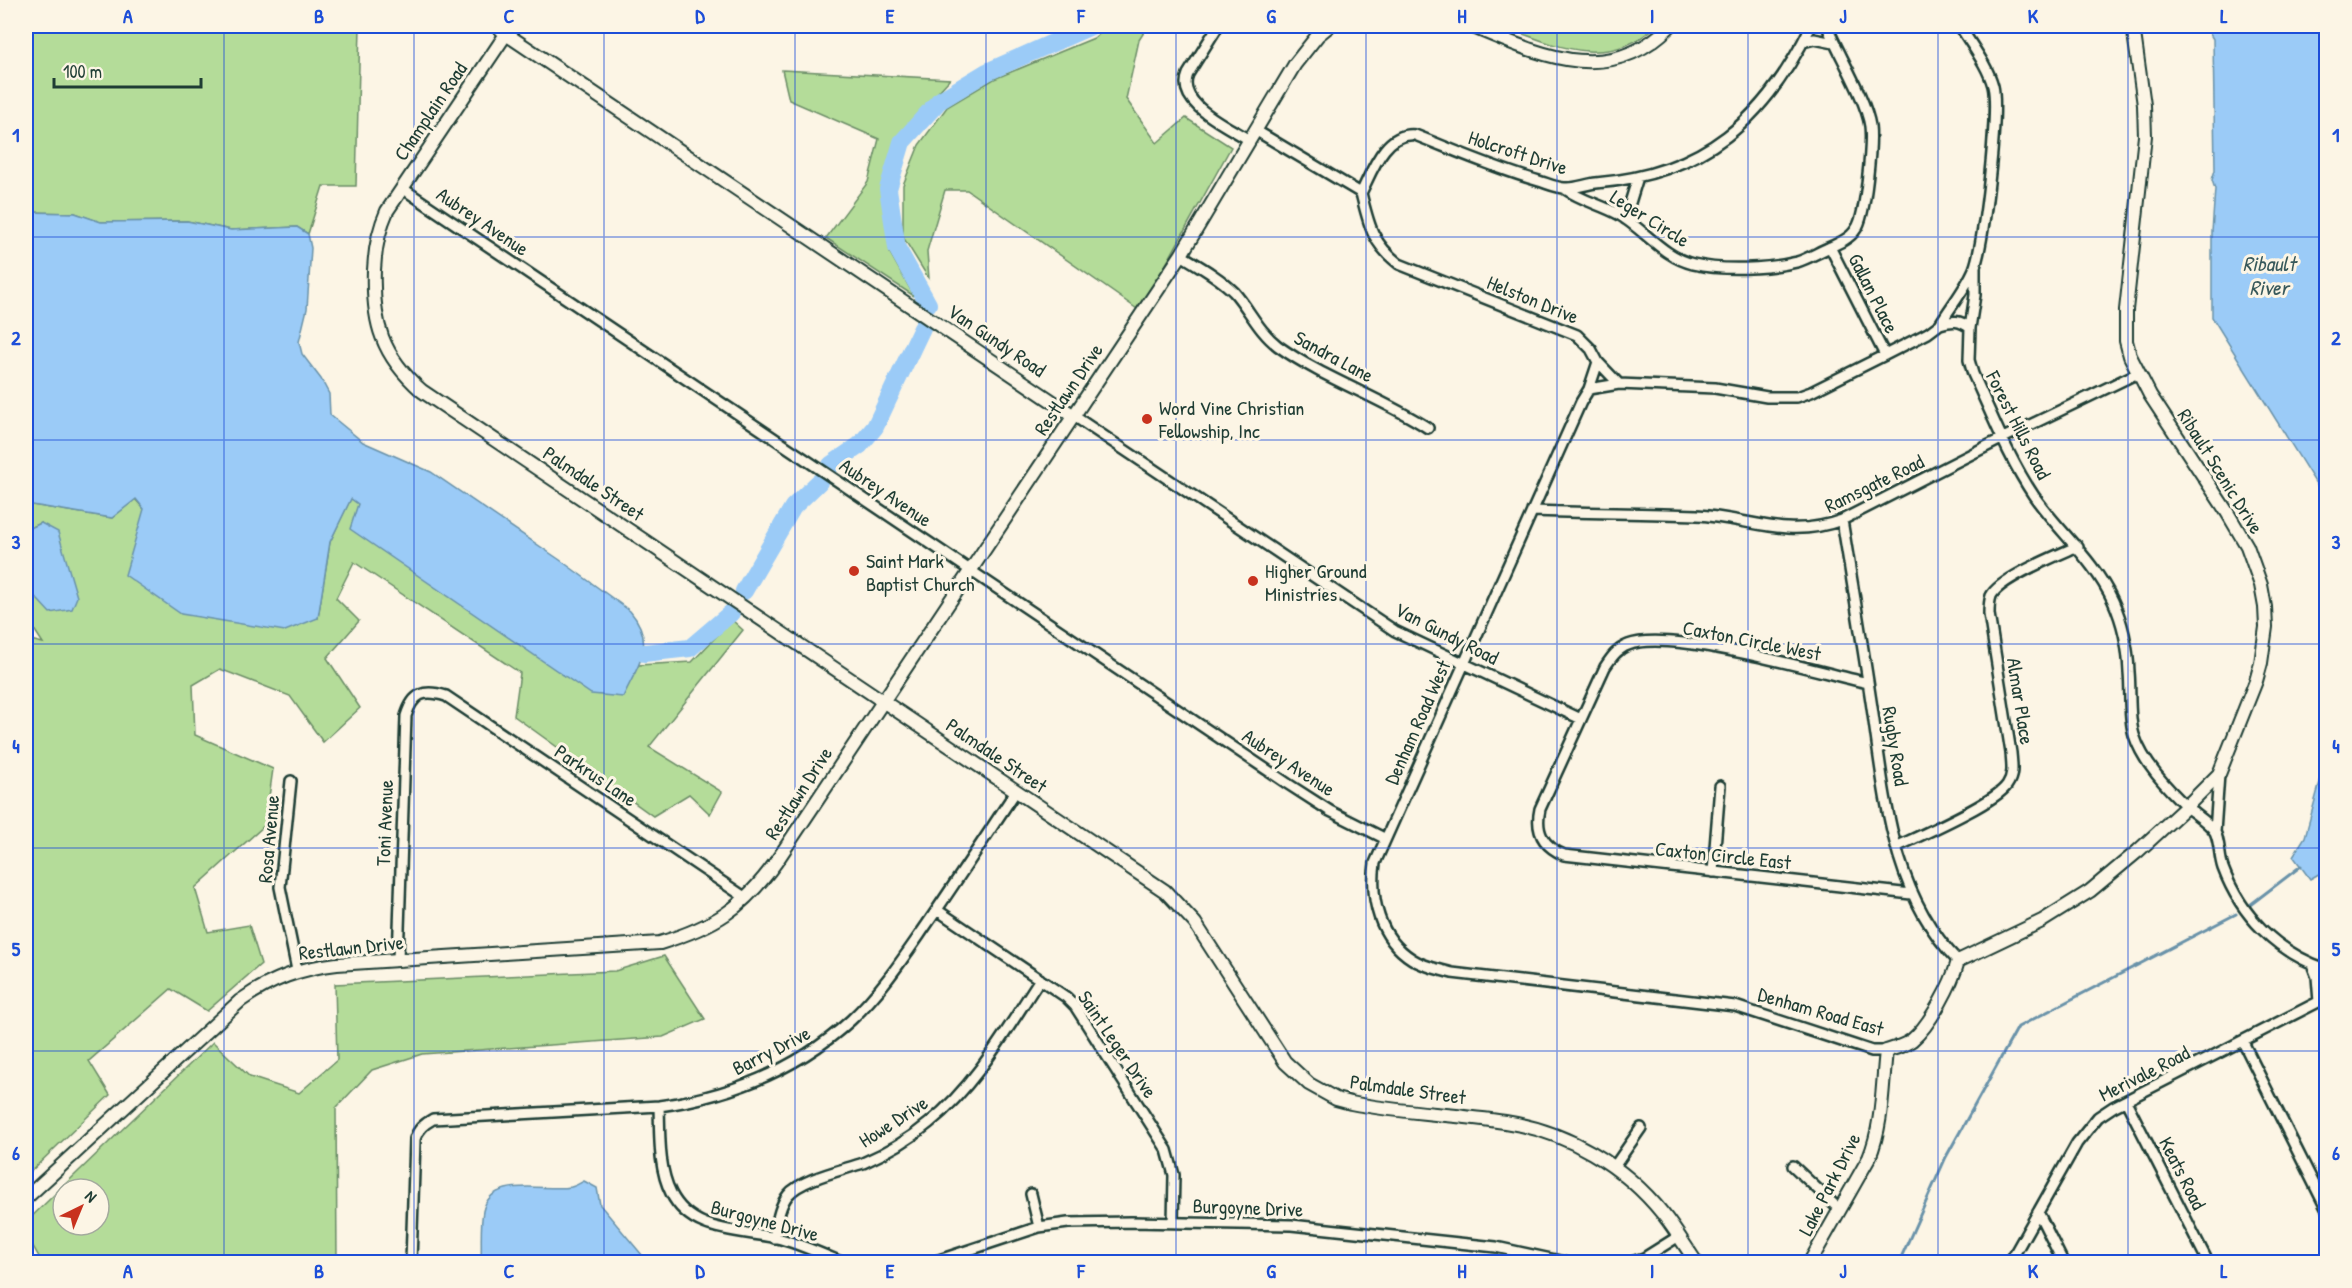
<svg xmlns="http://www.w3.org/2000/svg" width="2352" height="1288" font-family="'Patrick Hand',sans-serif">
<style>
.green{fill:#b4dc99;stroke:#6a8c66;stroke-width:1.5;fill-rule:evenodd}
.water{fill:#9bcbf7;stroke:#6992a9;stroke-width:1.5}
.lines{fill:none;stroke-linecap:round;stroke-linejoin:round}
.stream{stroke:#6992a9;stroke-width:3}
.river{stroke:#9bcbf7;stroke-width:18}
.street-casing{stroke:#1f3d34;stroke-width:14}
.secondary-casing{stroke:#1f3d34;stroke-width:16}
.street{stroke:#fcf5e5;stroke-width:9}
.secondary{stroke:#fcf5e5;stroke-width:12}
.grid{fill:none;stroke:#1d4ed8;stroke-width:1.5;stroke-opacity:0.55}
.poi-dot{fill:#c8321e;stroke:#fcf5e5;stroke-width:2}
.labels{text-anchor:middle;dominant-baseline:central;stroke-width:6;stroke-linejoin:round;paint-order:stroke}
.street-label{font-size:20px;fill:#1f3d34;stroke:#fcf5e5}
.poi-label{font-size:20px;fill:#1f3d34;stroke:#fcf5e5;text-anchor:start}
.water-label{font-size:21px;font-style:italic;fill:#38595b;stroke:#fcf5e5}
.neatline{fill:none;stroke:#1d4ed8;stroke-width:2}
.grid-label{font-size:20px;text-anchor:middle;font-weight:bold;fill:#1d4ed8}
</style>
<rect width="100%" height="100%" fill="#fcf5e5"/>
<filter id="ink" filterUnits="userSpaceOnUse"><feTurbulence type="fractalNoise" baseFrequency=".0167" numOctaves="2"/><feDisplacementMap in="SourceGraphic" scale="12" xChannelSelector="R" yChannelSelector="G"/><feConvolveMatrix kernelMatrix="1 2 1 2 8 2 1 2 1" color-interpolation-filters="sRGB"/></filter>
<g filter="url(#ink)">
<path class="green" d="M26,26H360L356,186H323L308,234L297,227L231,230L187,221L100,222L75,213L26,212Z
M1107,26H1148L1139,40L1126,99L1157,143L1186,118L1231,147L1140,311L967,190H945L927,251L929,279L903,237V185L919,145L947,107L994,79L1094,38Z
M1502,26H1656C1607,71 1556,46 1502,26Z
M782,70L950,79L896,138L881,189L890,253L914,296L826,238L868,182L879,139L789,100Z
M351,498L623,696L638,665L692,662L732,620L743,630L649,747L722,792L710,814L689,794L653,816L514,716L520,673L354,562L336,598L359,621L327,658L360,708L323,742L290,696L220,669L193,685L195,735L273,769L265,825L195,888L208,932L249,925L261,964L207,1011L171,989L89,1061L110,1095L26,1176V639L43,643L26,617V587L41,523L26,530V504L112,518L135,499L144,509L318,618L330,542Z
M664,956L705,1019L663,1037L422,1054L372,1070L336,1108L337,1262H42L26,1234V1222L213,1042L250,1077L299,1093L337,1060L335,984L615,971ZM63,1189H99V1225H63Z"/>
<path class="water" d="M2205,26H2326V500L2212,317V232L2215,189L2212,180L2215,170L2213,39Z
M26,212L75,213L101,222L187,221L231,230L297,227L308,234L311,248L307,309L299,342L302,354L321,379L329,394L330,415L363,442L431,472L560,560L630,611C657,643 638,665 623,697L591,694L350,529L358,504L351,499L330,542L318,618L285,631L181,614L125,575L144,509L136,499L112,518L26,504Z
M41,523L58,532L77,597L72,609L50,613L26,587V530Z
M2326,760V870L2310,879L2293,856L2305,837Z
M584,1181L597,1188L600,1205L648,1262H481C482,1246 480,1227 483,1211C491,1174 545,1192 571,1187C575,1186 580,1183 584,1181Z"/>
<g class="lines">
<path class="stream" d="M2250,905L2301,866
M1899,1262L1946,1157L2018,1027L2236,914"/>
<path class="river" d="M928,304L897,248L888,189L902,142L939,101L987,72L1091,26
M831,465L860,445L875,427L922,328
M744,591L793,507L819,482
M644,653L690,648L731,613"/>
<g class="street-casing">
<path id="street" d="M1218,26L1188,74C1175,104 1228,126 1249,140
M1960,26C1971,45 1987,64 1993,86C1999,110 1984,246 1974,269C1966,288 1951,306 1940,324C1953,320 1960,320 1970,328L1969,360L1973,374C1992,415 2009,459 2034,496C2060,533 2094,560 2113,601C2123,623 2128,648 2129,672C2131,693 2128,715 2134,735C2143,763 2167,788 2188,808C2196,815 2210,823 2215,832C2220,842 2219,857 2223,868C2241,916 2277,952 2326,969
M1803,42L1814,39L1834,43
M1255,130L1361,193C1369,225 1372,243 1399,264L1577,335L1591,349L1598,362L1589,389L1581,402L1375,863C1370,899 1379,938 1412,959C1424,967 1438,969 1452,973L1735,1006L1872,1051H1886
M402,188L1288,784L1330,811L1384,838
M1565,189C1583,201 1599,204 1618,214C1644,229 1663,257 1693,264C1723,271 1768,269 1797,262C1807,259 1817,253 1826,249C1837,244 1850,239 1856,229C1866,216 1872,143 1870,126C1866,99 1838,53 1827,26
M1361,193C1372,171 1385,132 1415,135C1456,151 1497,169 1539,181C1546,183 1557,188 1565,188C1575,189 1586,184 1596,183C1704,174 1765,120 1811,26
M1625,219L1638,177
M1830,247L1885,355
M1181,255C1199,266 1219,277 1234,292C1249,309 1259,332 1278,346C1324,379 1380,397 1428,428
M1970,328L1975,295V268
M1598,362L1619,384
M1589,389L1619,384L1715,388L1767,397H1797L1811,392L1885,355L1928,333L1940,324
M1074,416L1395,631L1581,719
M1532,511C1587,513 1642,513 1697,515C1751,518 1787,540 1842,520L2003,438L2138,373
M1842,520C1852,581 1862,641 1871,701C1885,793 1890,892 1958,961
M1868,683C1819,672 1670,628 1628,645C1617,649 1611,658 1605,667L1540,809C1535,832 1543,846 1564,855L1911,894
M291,781L280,887L297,970
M2215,832L2219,774
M1896,847C1919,836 1995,803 2007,785C2014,775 2012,765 2011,753L1989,614C1989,608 1989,602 1991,596C2000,578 2058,555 2078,546
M1713,872L1720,786
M937,910L1066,997L1075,1006L1167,1150L1174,1175L1173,1223
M398,960L406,716C413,693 424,689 446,696L746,898
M2312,964L2317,977L2319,1002
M2243,1042L2326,1208
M2126,1101L2208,1262
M659,1106C660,1134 658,1168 671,1193C692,1235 741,1229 781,1239C802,1245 822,1254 841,1262
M1793,1166L1840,1210
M1614,1167L1641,1128
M1031,1194L1039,1227
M2038,1212L2063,1262
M774,1238C777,1224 779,1206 788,1195C801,1179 843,1170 863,1163C886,1153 910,1139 929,1123C976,1085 1007,1029 1040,979
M411,1262L415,1139C418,1129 424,1124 433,1119L659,1106C730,1096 798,1069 851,1020C880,993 902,960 925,927C956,882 986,836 1016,791
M933,1262L1039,1227L1068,1223L1131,1222L1291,1225L1496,1247L1565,1262
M1632,1262L1644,1258L1679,1236
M2010,1262L2077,1143L2098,1117L2113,1107L2326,998"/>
</g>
<g class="secondary-casing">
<path id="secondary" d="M497,26L506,34L1074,416
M1471,26C1539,54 1608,89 1670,26
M506,34L387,211C378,231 375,249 374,270C372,323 382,356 422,391L1165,891L1195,923L1285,1062L1309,1084L1336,1099L1351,1103C1402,1113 1454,1114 1505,1122C1566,1131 1624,1165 1663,1214C1675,1229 1685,1246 1696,1262
M26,1198L240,1001C271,979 301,968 337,964L660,943C715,926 742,909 776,862L1181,255L1295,64L1318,35L1329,26
M1810,1262L1869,1158C1883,1124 1882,1087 1886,1051C1895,1048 1904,1046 1912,1040C1930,1025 1952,984 1958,961L2042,921L2090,891L2138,851L2187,806L2219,774L2256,681L2261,663L2266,627L2265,607L2261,585L2247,546L2227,512L2150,395L2130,356L2126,341V310L2145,136L2144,105L2133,26"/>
</g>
<use href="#street" class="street"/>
<use href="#secondary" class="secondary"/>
</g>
</g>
<path class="grid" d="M224,26V1262M414,26V1262M604,26V1262M795,26V1262M986,26V1262M1176,26V1262M1366,26V1262M1557,26V1262M1748,26V1262M1938,26V1262M2128,26V1262M26,237H2326M26,440H2326M26,644H2326M26,848H2326M26,1051H2326"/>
<g class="poi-dot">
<circle cx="1147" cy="419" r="6"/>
<circle cx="854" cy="571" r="6"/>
<circle cx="1253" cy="581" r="6"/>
</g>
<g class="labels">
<g class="street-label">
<text transform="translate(430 111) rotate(-56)">Champlain Road</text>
<text transform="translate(1518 152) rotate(18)">Holcroft Drive</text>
<text transform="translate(1650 218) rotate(32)">Leger Circle</text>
<text transform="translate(483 221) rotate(34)">Aubrey Avenue</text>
<text transform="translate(1874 293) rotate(63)">Gallan Place</text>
<text transform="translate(1533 299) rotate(22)">Helston Drive</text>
<text transform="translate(997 340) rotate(34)">Van Gundy Road</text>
<text transform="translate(1334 356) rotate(28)">Sandra Lane</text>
<text transform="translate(1068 389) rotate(-56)">Restlawn Drive</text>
<text transform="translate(2019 425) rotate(63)">Forest Hills Road</text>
<text transform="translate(2221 471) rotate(58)">Ribault Scenic Drive</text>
<text transform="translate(594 483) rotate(34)">Palmdale Street</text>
<text transform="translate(1874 483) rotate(-26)">Ramsgate Road</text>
<text transform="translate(886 492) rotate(34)">Aubrey Avenue</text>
<text transform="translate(1447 633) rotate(27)">Van Gundy Road</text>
<text transform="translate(1752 640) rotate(11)">Caxton Circle West</text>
<text transform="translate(2021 701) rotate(81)">Almar Place</text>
<text transform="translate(1417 722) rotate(-66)">Denham Road West</text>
<text transform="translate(1896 746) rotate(81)">Rugby Road</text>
<text transform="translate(997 755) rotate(34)">Palmdale Street</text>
<text transform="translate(1289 762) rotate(33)">Aubrey Avenue</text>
<text transform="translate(596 775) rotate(34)">Parkrus Lane</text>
<text transform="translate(798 793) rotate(-57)">Restlawn Drive</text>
<text transform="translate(384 823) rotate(-88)">Toni Avenue</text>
<text transform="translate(268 839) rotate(-85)">Rosa Avenue</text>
<text transform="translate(1723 855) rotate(6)">Caxton Circle East</text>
<text transform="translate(351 947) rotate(-6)">Restlawn Drive</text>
<text transform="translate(1821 1011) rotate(16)">Denham Road East</text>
<text transform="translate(1118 1044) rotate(56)">Saint Leger Drive</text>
<text transform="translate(771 1050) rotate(-27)">Barry Drive</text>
<text transform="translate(2144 1073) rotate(-27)">Merivale Road</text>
<text transform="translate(1408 1089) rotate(8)">Palmdale Street</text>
<text transform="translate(893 1121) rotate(-33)">Howe Drive</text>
<text transform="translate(2183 1173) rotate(63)">Keats Road</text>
<text transform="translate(1829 1184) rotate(-63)">Lake Park Drive</text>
<text transform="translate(1248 1207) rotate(2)">Burgoyne Drive</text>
<text transform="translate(765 1220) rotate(15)">Burgoyne Drive</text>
</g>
<g class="poi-label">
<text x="1159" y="407">Word Vine Christian<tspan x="1159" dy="23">Fellowship, Inc</tspan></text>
<text x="866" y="560">Saint Mark<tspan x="866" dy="23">Baptist Church</tspan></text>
<text x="1265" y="570">Higher Ground<tspan x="1265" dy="23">Ministries</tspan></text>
</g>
<g class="water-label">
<text x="2269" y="263">Ribault<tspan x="2269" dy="24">River</tspan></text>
</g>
</g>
<rect width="2352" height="1288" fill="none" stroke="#fcf5e5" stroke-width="66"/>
<g transform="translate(81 1207) rotate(43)"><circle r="28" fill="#fcf5e5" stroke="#a4ab9e" stroke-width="1.5"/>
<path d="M0-4.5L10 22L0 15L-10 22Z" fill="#c8321e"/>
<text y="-9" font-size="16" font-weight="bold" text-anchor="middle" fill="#1f3d34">N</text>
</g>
<path d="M54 78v9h147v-9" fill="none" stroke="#1f3d34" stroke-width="3"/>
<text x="63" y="78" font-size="18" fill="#1f3d34" stroke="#fcf5e5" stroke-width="4.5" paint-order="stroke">100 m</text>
<rect x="33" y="33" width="2286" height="1222" class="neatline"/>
<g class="grid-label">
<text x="128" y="23">A</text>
<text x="319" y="23">B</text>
<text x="509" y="23">C</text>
<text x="700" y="23">D</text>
<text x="890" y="23">E</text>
<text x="1081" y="23">F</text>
<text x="1271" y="23">G</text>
<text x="1462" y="23">H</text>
<text x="1652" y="23">I</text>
<text x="1843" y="23">J</text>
<text x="2033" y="23">K</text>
<text x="2224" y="23">L</text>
<text x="16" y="142">1</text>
<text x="2336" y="142">1</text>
<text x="16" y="345">2</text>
<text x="2336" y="345">2</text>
<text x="16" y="549">3</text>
<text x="2336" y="549">3</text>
<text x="16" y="753">4</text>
<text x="2336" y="753">4</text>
<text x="16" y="956">5</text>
<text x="2336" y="956">5</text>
<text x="16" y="1160">6</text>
<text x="2336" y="1160">6</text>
<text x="128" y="1278">A</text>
<text x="319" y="1278">B</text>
<text x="509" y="1278">C</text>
<text x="700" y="1278">D</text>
<text x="890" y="1278">E</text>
<text x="1081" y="1278">F</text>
<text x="1271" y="1278">G</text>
<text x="1462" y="1278">H</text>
<text x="1652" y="1278">I</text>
<text x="1843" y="1278">J</text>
<text x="2033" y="1278">K</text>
<text x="2224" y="1278">L</text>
</g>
</svg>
